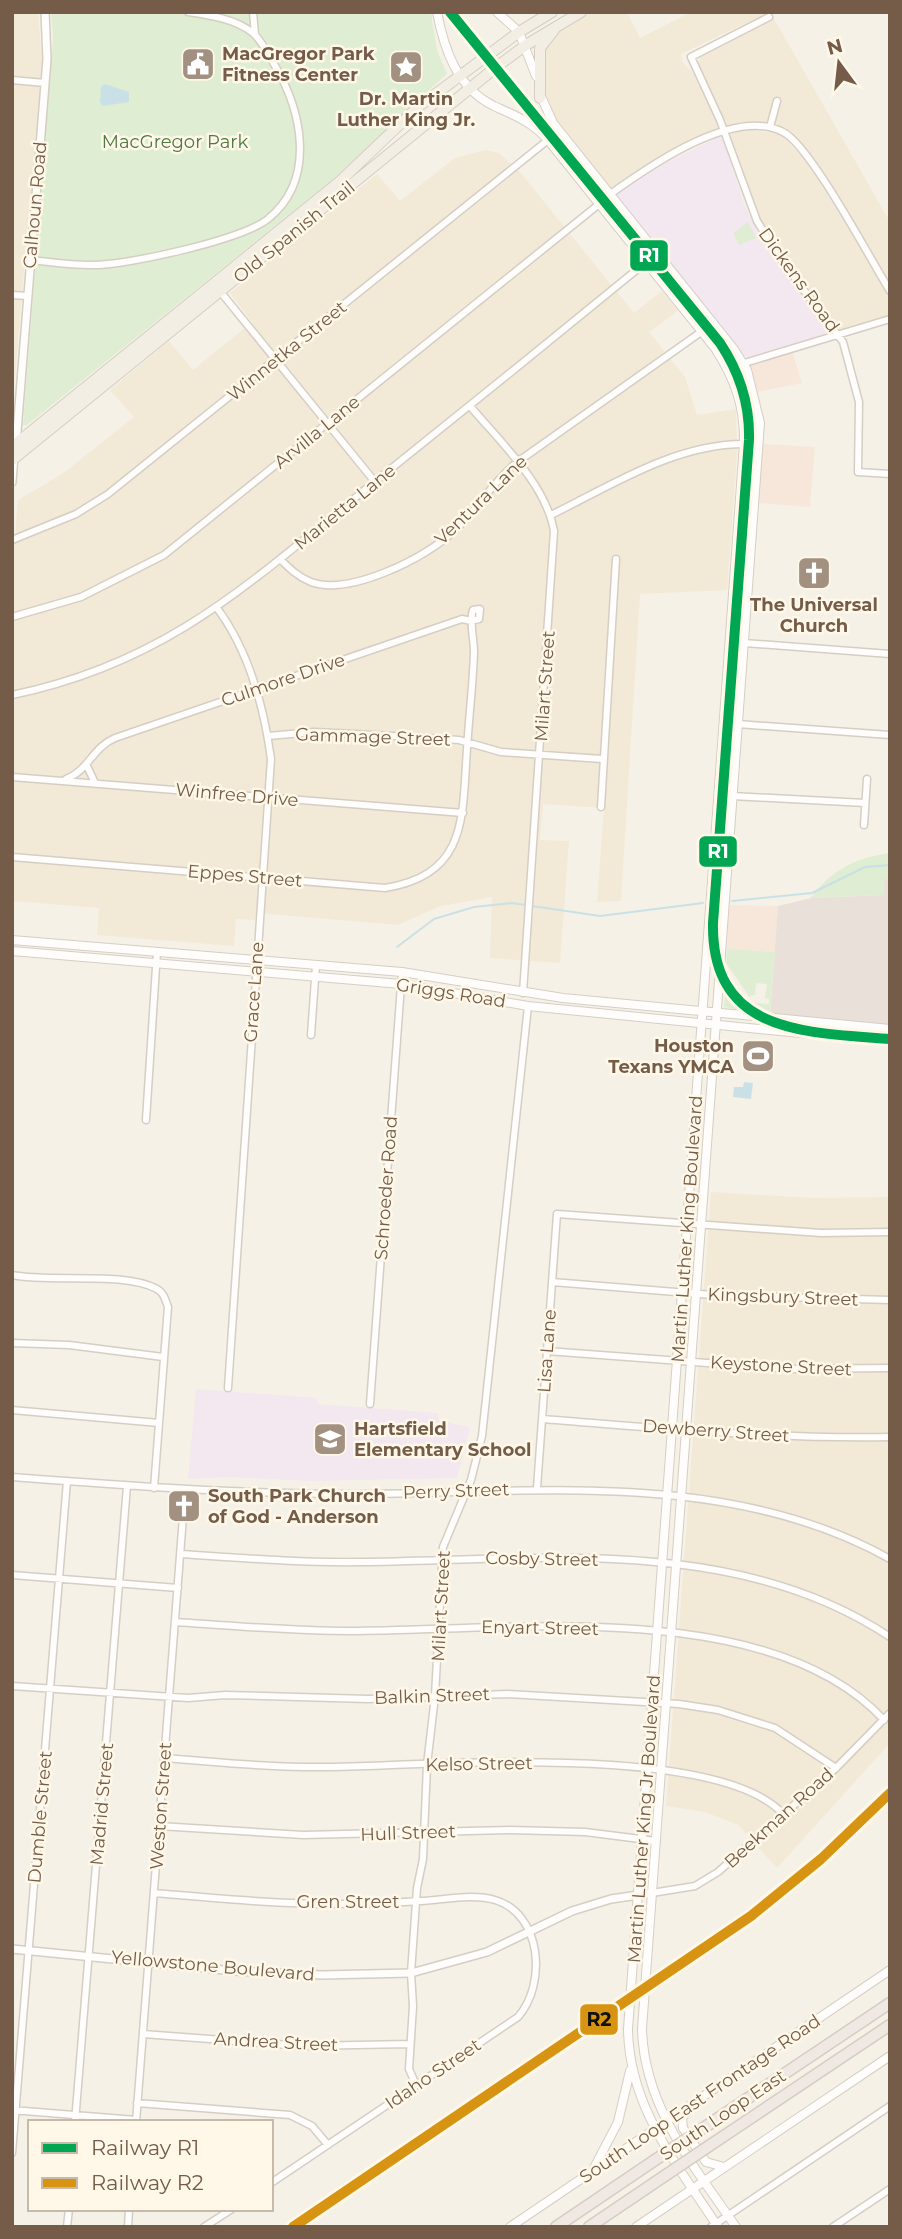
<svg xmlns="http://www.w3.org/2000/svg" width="902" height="2239" font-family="Montserrat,sans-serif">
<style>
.residential{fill:#f2e9d7}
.commercial{fill:#f7e7da}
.industrial{fill:#e9e1d9}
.education{fill:#f3e7f0}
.green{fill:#dfedd2}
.water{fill:#c9e1e6}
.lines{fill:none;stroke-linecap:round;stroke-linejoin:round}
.stream{stroke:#c9e1e6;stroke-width:2}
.minor-casing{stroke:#d4cec5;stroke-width:9}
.tertiary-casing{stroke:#d4cec5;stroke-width:10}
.secondary-casing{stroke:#d5cec4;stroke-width:10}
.primary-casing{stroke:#d5cdc4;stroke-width:12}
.motorway-casing{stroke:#d5cdc4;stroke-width:13}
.minor{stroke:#fefdfb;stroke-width:6}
.tertiary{stroke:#fefdfb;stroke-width:7}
.secondary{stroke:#fefdfb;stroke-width:8}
.primary{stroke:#f2eee4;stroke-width:10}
.motorway{stroke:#f0e8e3;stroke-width:10}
.rail{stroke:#e4e1e4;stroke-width:2;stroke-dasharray:10 7;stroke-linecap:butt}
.motorway-bridge-casing{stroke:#d5cdc4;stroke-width:13;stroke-linecap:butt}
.motorway-bridge{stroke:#f0e8e3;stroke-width:10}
.rail-1-casing{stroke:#fff8e8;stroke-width:16}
.rail-2-casing{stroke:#fff8e8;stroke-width:16}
.rail-1{stroke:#00a651;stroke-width:10}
.rail-2{stroke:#d69412;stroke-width:10}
.labels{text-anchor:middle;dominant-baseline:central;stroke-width:5;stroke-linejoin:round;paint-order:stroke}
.poi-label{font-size:18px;font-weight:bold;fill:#745c48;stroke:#fff8e8;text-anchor:start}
.park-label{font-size:18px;fill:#4c7a40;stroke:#fff8e8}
.street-label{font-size:18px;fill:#745c48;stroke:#fff8e8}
.line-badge{stroke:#fff8e8;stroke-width:2.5}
.badge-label{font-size:19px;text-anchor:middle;font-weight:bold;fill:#fff}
.pale-badge-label{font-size:19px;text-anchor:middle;font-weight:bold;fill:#111}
</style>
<rect width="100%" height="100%" fill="#f6f1e7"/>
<path class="residential" d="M12,12H38L42,61L12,411Z
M592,12H627L640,38L691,12H769L681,54L682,62L693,73L717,122L718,130L669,152L611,188L553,119L546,105L540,71L545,46L557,31Z
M773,17L890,222V286L806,149L786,130L765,124L726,127L697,65L702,54Z
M750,129L781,135L807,162L890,297V316L840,330L777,250L759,221L728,135Z
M485,150L499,153L520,172L634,313L662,291L678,311L649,332L685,377L697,415L736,409L737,454L727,590L640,594L621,901L597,902L604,808L543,804L540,840L569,841L560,963L490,958L492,897L440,906L398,925L256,913L255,920L236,919L234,946L97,935L99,908L12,901V571L18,500L62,474L134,417L110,390L169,341L193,370L252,322L230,293L377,174L400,201L455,158Z
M711,1192L812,1198L890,1197V1743L777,1868L738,1825L705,1812L666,1806Z"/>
<path class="commercial" d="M792,351L802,383L757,392L750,365Z
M762,444L815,447L810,507L758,503Z
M729,905L778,906L775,952L727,949Z"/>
<path class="industrial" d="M890,878V1026L770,1015L778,906L811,898L883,895L884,879Z"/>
<path class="education" d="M719,137L723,140L744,204L760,237L829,327L827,334L748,357L742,355L617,199L618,192L651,170Z
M196,1389L317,1398V1404L438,1413V1421L470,1427L457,1478L309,1481L228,1477L188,1479Z"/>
<path class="green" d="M51,12H431L437,50L447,74L331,181L27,425H23L53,38Z
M748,222L756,238L739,245L733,233Z
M890,853V878L884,879L883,895L811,898C831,870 855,858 890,853Z
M727,949L775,952L770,1012L754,1003L769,1004V999L765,998L767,984L756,983L755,995L749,996L726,963Z
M726,984L742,1005L739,1010L724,1007Z"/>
<path class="water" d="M105,84L129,92V102L103,106L100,102L101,87Z
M744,1082L753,1083L751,1099L733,1097L734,1087H743Z"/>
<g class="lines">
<path class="stream" d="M732,901L812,893L865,867L890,865
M397,947L434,919L474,907L512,903L600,916L703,903"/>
<g class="minor-casing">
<path id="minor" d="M253,12L255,35
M769,17L691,57L720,120L757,221L784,264L843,342L859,402L858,472L890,474
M12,80L45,83
M770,127L777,101
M609,195C648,167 734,106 783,132C810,145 870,259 890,291
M31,260C51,262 70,265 90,265C125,266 241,240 268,219C317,179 302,111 274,64C268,54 262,41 253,33C236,19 209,15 188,12
M219,290L375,482
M12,295L28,296
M728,368L890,319
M470,406C500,442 546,484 554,531L523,993
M551,515C612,485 675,444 744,444
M12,540L76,514L108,494L548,140
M280,559C289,568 298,577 311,582C349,596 426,558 454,531C477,510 492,483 516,463L701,332
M217,608C249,651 264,707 271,759L228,1388
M12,617L81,597L164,555L598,205
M744,643L890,654
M12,695C172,662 256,577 377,480C467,408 556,336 645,263
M724,723L890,735
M268,736L314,732L413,737L459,740L501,752L602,759
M87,766L95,783
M12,777L463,813
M66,779C88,771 93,747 115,738L462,619L471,621
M732,796L865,803
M601,807L616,559
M864,825L867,779
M12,857L385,888C468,875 462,817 467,749C469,716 473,684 474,652C474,640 469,619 473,610L480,609L479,619L471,621
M311,1035L316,965
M146,1120L157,952
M12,1275C50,1283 124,1271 157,1289C164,1293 165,1299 168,1307L154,1488
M552,1282L713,1295L890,1300
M12,1343L69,1345L163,1357
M547,1351L788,1369L890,1368
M370,1404L402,972
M12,1410L159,1423
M542,1419C658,1428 773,1439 890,1437
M12,1477C120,1485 227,1493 335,1494C518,1495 723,1465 890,1559
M537,1488L557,1214L821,1233L890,1232
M181,1554C241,1558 301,1563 361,1562C537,1560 736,1534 890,1637
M12,1575L178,1588
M176,1622C234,1626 292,1631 350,1631C504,1631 768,1595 884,1720
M12,1686L188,1698L225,1695L368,1699L507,1694L679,1704L718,1710L775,1728L836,1768
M164,1758C219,1762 273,1768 328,1767C426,1766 719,1741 784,1815
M159,1826L303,1835L510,1830L585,1832L656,1841
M154,1893C214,1898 275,1904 335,1904C364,1904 393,1903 421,1901C444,1900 473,1893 495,1900C542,1914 547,1984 518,2017L271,2183
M652,1893L695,1886L718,1872L836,1768L890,1713
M143,2034L302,2046L410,2044
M416,2085L409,2069L413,2006L411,1973L417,1888L423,1859L427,1765L435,1696L443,1547L471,1480L482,1436L528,1006
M137,2103L290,2115L312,2126L328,2145
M12,2110L136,2120
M75,2122L127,1486
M136,2122L185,1491
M12,2153L67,1481
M67,2227L69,2209
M128,2227L129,2209
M204,2227L232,2209
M711,2227L890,2106
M833,2227L890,2189"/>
</g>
<g class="tertiary-casing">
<path id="tertiary" d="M16,444L47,59L45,12
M12,482L14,456
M12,1949L234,1971L322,1975L411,1973L487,1952L572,1911L611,1899L652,1893"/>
</g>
<g class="secondary-casing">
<path id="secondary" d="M437,12C444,49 457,88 494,106C516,116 532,122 548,140L715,348C735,379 745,407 744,444L628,2029C629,2107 677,2164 718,2227
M497,12L519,32L536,76
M539,92L553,123L733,348L747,370L760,423L642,2029C644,2106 693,2165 736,2227
M12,940L402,972L563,998L890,1029
M12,951L401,984L528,1006L890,1042
M689,2109L682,2118L683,2128L706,2162L724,2167
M595,2166L618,2122L630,2071
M510,2227L890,1970
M636,2227L890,2056"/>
</g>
<g class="primary-casing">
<path id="primary" d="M540,98V48L554,30
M12,447L338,183L418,107L519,32L552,12
M12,460L495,68L526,45L581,12"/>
</g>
<g class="motorway-casing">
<path id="motorway" d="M699,2131L890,2003
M709,2146L890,2025
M556,2227L655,2160
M589,2227L666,2175"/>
</g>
<use href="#minor" class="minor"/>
<use href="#tertiary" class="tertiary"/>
<use href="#secondary" class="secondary"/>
<use href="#primary" class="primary"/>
<use href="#motorway" class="motorway"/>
<path class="rail" d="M293,2227L751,1916L821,1859L890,1793"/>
<g class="motorway-bridge-casing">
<path id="motorway-bridge" d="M655,2160L699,2131
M666,2175L709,2146"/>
</g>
<use href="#motorway-bridge" class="motorway-bridge"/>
<g class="rail-1-casing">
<path id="rail-1" d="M450,12L720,343C740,373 750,404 749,440L713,923C711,1035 807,1032 890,1039"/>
</g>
<g class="rail-2-casing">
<path id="rail-2" d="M293,2227L751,1916L821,1859L890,1793"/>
</g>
<use href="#rail-1" class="rail-1"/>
<use href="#rail-2" class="rail-2"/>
</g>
<defs>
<g id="civic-square" transform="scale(1.75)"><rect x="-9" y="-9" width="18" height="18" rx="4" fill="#a29080" stroke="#fff8e8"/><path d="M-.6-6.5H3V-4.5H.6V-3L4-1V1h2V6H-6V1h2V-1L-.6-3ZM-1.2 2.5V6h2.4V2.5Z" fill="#fff"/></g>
<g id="sight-square" transform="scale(1.75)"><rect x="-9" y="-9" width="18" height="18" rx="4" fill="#a29080" stroke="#fff8e8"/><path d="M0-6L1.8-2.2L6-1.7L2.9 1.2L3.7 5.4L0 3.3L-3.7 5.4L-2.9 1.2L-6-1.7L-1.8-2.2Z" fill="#fff"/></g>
<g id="church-square" transform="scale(1.75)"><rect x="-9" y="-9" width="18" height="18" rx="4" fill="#a29080" stroke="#fff8e8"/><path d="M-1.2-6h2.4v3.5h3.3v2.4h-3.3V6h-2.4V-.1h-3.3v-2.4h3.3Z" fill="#fff"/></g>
<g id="stadium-square" transform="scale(1.75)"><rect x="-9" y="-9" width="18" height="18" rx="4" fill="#a29080" stroke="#fff8e8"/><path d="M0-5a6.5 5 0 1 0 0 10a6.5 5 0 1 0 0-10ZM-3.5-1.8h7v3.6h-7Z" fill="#fff"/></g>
<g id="school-square" transform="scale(1.75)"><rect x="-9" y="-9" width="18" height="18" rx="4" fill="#a29080" stroke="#fff8e8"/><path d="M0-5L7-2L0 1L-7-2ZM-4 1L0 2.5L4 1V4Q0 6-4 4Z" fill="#fff"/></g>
</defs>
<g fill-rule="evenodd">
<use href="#civic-square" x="198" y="64"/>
<use href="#sight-square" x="406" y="67"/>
<use href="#church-square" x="814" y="573"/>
<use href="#stadium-square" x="758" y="1056"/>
<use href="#school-square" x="330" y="1439"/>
<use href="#church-square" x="184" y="1506"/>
</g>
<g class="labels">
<g class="poi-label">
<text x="222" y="54">MacGregor Park<tspan x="222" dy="21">Fitness Center</tspan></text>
<text x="406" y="99" text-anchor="middle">Dr. Martin<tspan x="406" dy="21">Luther King Jr.</tspan></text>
<text x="814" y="605" text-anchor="middle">The Universal<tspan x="814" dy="21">Church</tspan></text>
<text x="734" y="1046" text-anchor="end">Houston<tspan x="734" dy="21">Texans YMCA</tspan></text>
<text x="354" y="1429">Hartsfield<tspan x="354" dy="21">Elementary School</tspan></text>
<text x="208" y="1496">South Park Church<tspan x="208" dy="21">of God - Anderson</tspan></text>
</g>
<g class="park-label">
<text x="175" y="142">MacGregor Park</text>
</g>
<g class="street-label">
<text transform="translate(35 205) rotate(-85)">Calhoun Road</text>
<text transform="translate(294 232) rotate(-39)">Old Spanish Trail</text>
<text transform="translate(799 280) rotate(54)">Dickens Road</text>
<text transform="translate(287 351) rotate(-39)">Winnetka Street</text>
<text transform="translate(317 432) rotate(-39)">Arvilla Lane</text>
<text transform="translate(481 500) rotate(-44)">Ventura Lane</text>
<text transform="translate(345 507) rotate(-39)">Marietta Lane</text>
<text transform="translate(283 680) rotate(-19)">Culmore Drive</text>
<text transform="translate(545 686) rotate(-86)">Milart Street</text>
<text transform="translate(373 737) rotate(2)">Gammage Street</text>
<text transform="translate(237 795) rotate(5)">Winfree Drive</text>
<text transform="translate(245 876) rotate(5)">Eppes Street</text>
<text transform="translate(254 992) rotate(-86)">Grace Lane</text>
<text transform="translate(451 993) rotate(9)">Griggs Road</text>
<text transform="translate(386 1188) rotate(-86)">Schroeder Road</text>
<text transform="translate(687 1229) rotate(-86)">Martin Luther King Boulevard</text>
<text transform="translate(783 1297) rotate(2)">Kingsbury Street</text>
<text transform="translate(547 1351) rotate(-86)">Lisa Lane</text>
<text transform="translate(781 1366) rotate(3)">Keystone Street</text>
<text transform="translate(716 1431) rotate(4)">Dewberry Street</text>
<text transform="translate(456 1491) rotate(-2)">Perry Street</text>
<text transform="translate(542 1559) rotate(1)">Cosby Street</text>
<text transform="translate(441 1606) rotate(-87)">Milart Street</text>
<text transform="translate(540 1628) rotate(1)">Enyart Street</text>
<text transform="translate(432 1696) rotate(-2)">Balkin Street</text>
<text transform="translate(479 1764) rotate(-1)">Kelso Street</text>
<text transform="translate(102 1804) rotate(-85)">Madrid Street</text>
<text transform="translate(161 1806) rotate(-86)">Weston Street</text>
<text transform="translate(40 1817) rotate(-85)">Dumble Street</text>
<text transform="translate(779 1818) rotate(-42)">Beekman Road</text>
<text transform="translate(644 1819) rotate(-86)">Martin Luther King Jr Boulevard</text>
<text transform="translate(408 1833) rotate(-2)">Hull Street</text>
<text x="348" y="1902">Gren Street</text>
<text transform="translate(213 1966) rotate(5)">Yellowstone Boulevard</text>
<text transform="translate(276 2042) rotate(3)">Andrea Street</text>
<text transform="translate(433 2074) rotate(-34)">Idaho Street</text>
<text transform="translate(700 2099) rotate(-34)">South Loop East Frontage Road</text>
<text transform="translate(723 2115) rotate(-34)">South Loop East</text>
</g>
</g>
<g class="line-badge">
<rect x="629" y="239" width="40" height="33" rx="7" fill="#00a651"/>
<rect x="698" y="835" width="40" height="33" rx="7" fill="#00a651"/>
<rect x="579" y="2003" width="40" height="33" rx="7" fill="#d69412"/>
</g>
<g class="badge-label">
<text x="649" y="262">R1</text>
<text x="718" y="858">R1</text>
</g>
<g class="pale-badge-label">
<text x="599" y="2026">R2</text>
</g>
<rect width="902" height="2239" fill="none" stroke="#745c48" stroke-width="28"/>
<rect x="28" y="2120" width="245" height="91" fill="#fff8e8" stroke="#c7baa8" stroke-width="2"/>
<rect x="42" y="2143" width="35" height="10" fill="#00a651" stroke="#c7baa8" stroke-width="2"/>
<text x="91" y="2155" font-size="21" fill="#745c48">Railway R1</text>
<rect x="42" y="2178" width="35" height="10" fill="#d69412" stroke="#c7baa8" stroke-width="2"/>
<text x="91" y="2190" font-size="21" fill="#745c48">Railway R2</text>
<g transform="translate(839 63) rotate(345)" stroke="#fff8e8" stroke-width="5" paint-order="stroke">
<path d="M0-5L12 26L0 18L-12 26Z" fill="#745c48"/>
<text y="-10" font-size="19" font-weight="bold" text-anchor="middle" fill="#745c48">N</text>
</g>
</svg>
